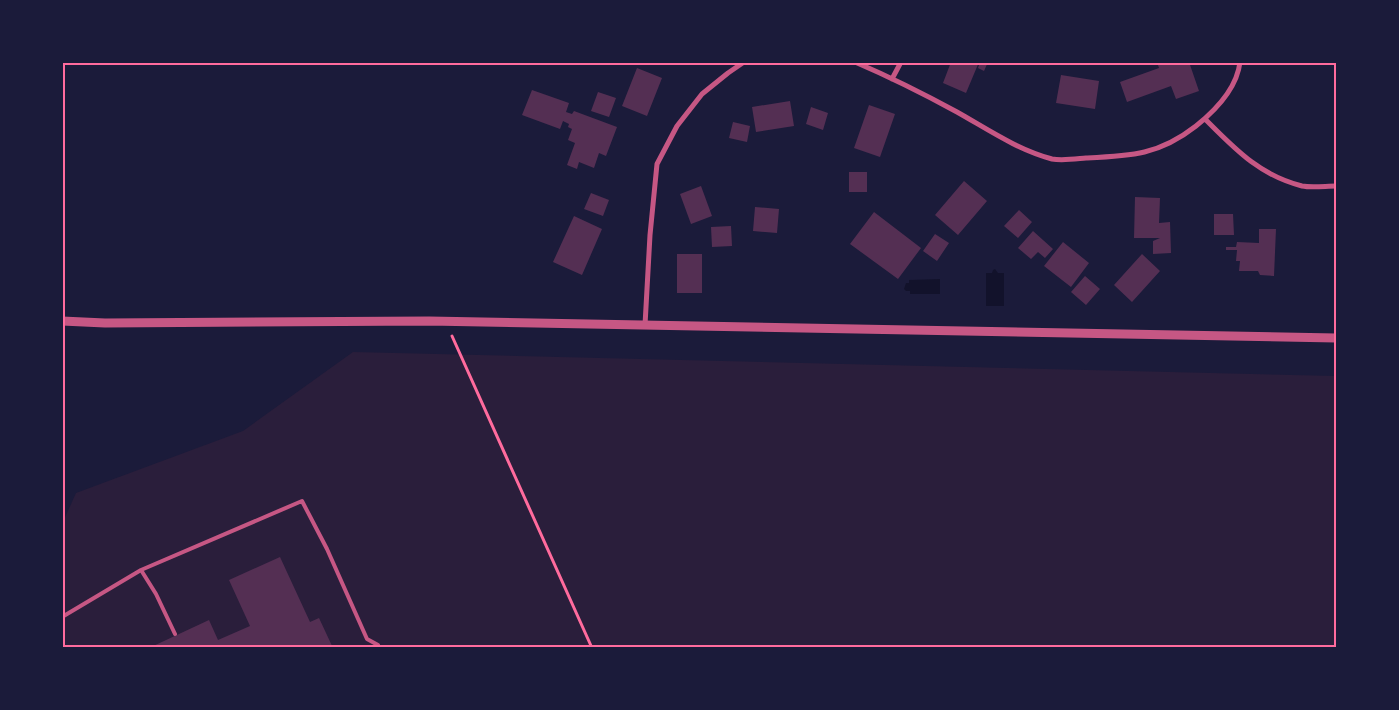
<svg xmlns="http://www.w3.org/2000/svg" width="1399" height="710" font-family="Jost,sans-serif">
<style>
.green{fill:#2a1e3b}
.water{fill:#12122b}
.building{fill:#542f53}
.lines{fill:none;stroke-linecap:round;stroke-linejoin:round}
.path{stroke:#ff6b9d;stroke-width:3}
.service{stroke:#c65784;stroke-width:4}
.minor{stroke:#c65784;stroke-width:5}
.tertiary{stroke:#c65784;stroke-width:9}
.neatline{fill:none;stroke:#ff6b9d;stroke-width:2}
</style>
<rect width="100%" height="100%" fill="#1b1b3a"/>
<path class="green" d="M353,352L1336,376V647L63,648V522L76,493L243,431Z"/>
<path class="water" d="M995,269L998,273H1004V306H986V273H992L993,270Z
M940,279V294H910V291H906L904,289L906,283H909V280Z"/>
<path class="building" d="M951,62H979L966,93L943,83Z
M980,62H988L984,71L978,68Z
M1157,62H1189L1199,91L1176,99L1171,86L1127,102L1120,82L1159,68Z
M637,68L662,78L647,116L622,106Z
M1061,75L1099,81L1095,109L1056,103Z
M532,90L569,103L566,112L572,114L574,111L617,127L606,156L599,153L594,168L579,162L577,169L567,165L575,143L568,140L572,129L568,127L569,124L563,121L560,129L522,115Z
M598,92L616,98L609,117L591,111Z
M790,101L794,126L756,132L752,107Z
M869,105L895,114L880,157L854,148Z
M811,107L828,113L823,130L806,124Z
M733,122L750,126L747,142L729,138Z
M849,172H867V192H849Z
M964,181L987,201L958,235L935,215Z
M701,186L712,216L691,224L680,194Z
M591,193L609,200L603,216L584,209Z
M1135,197L1160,198L1159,223L1170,222L1171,253L1153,254V241L1160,238H1134Z
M755,207L779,209L777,233L753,231Z
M1019,210L1032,222L1018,238L1004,226Z
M874,212L921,248L898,279L850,244Z
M1214,214H1233L1234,235H1214Z
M574,216L602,229L582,275L553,262Z
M731,226L732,246L712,247L711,227Z
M1259,229H1276L1274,276L1260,275L1258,271H1239L1240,261H1236L1237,250H1226V247H1236L1237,242L1259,243Z
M1033,231L1053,249L1045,258L1038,252L1031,259L1018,248Z
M935,234L949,243L937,261L923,251Z
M1063,242L1089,263L1071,287L1044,266Z
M677,254H702V293H677Z
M1142,254L1160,271L1132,302L1114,285Z
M1085,276L1100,289L1086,305L1071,292Z
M280,557L310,622L319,618L333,648H149L209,620L218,640L250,626L229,580Z"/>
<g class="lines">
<path class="path" d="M452,336L592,648"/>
<path class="service" d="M141,570L156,594L175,634
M62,617L141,570L302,501L327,549L367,639L378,645"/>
<path class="minor" d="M855,62C890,77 924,94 957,112C989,130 1016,149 1052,159C1062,161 1075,159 1086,158C1131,156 1159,155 1196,126C1216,110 1237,88 1240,62
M892,79L901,62
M1205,119C1235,149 1259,175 1302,186C1312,188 1326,186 1336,186
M645,325L650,235L657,164L677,126L702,94L728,73L744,62"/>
<path class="tertiary" d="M62,321L105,323L429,321L1336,338"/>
</g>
<rect width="1399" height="710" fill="none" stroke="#1b1b3a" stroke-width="128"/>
<rect x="64" y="64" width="1271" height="582" class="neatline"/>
</svg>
